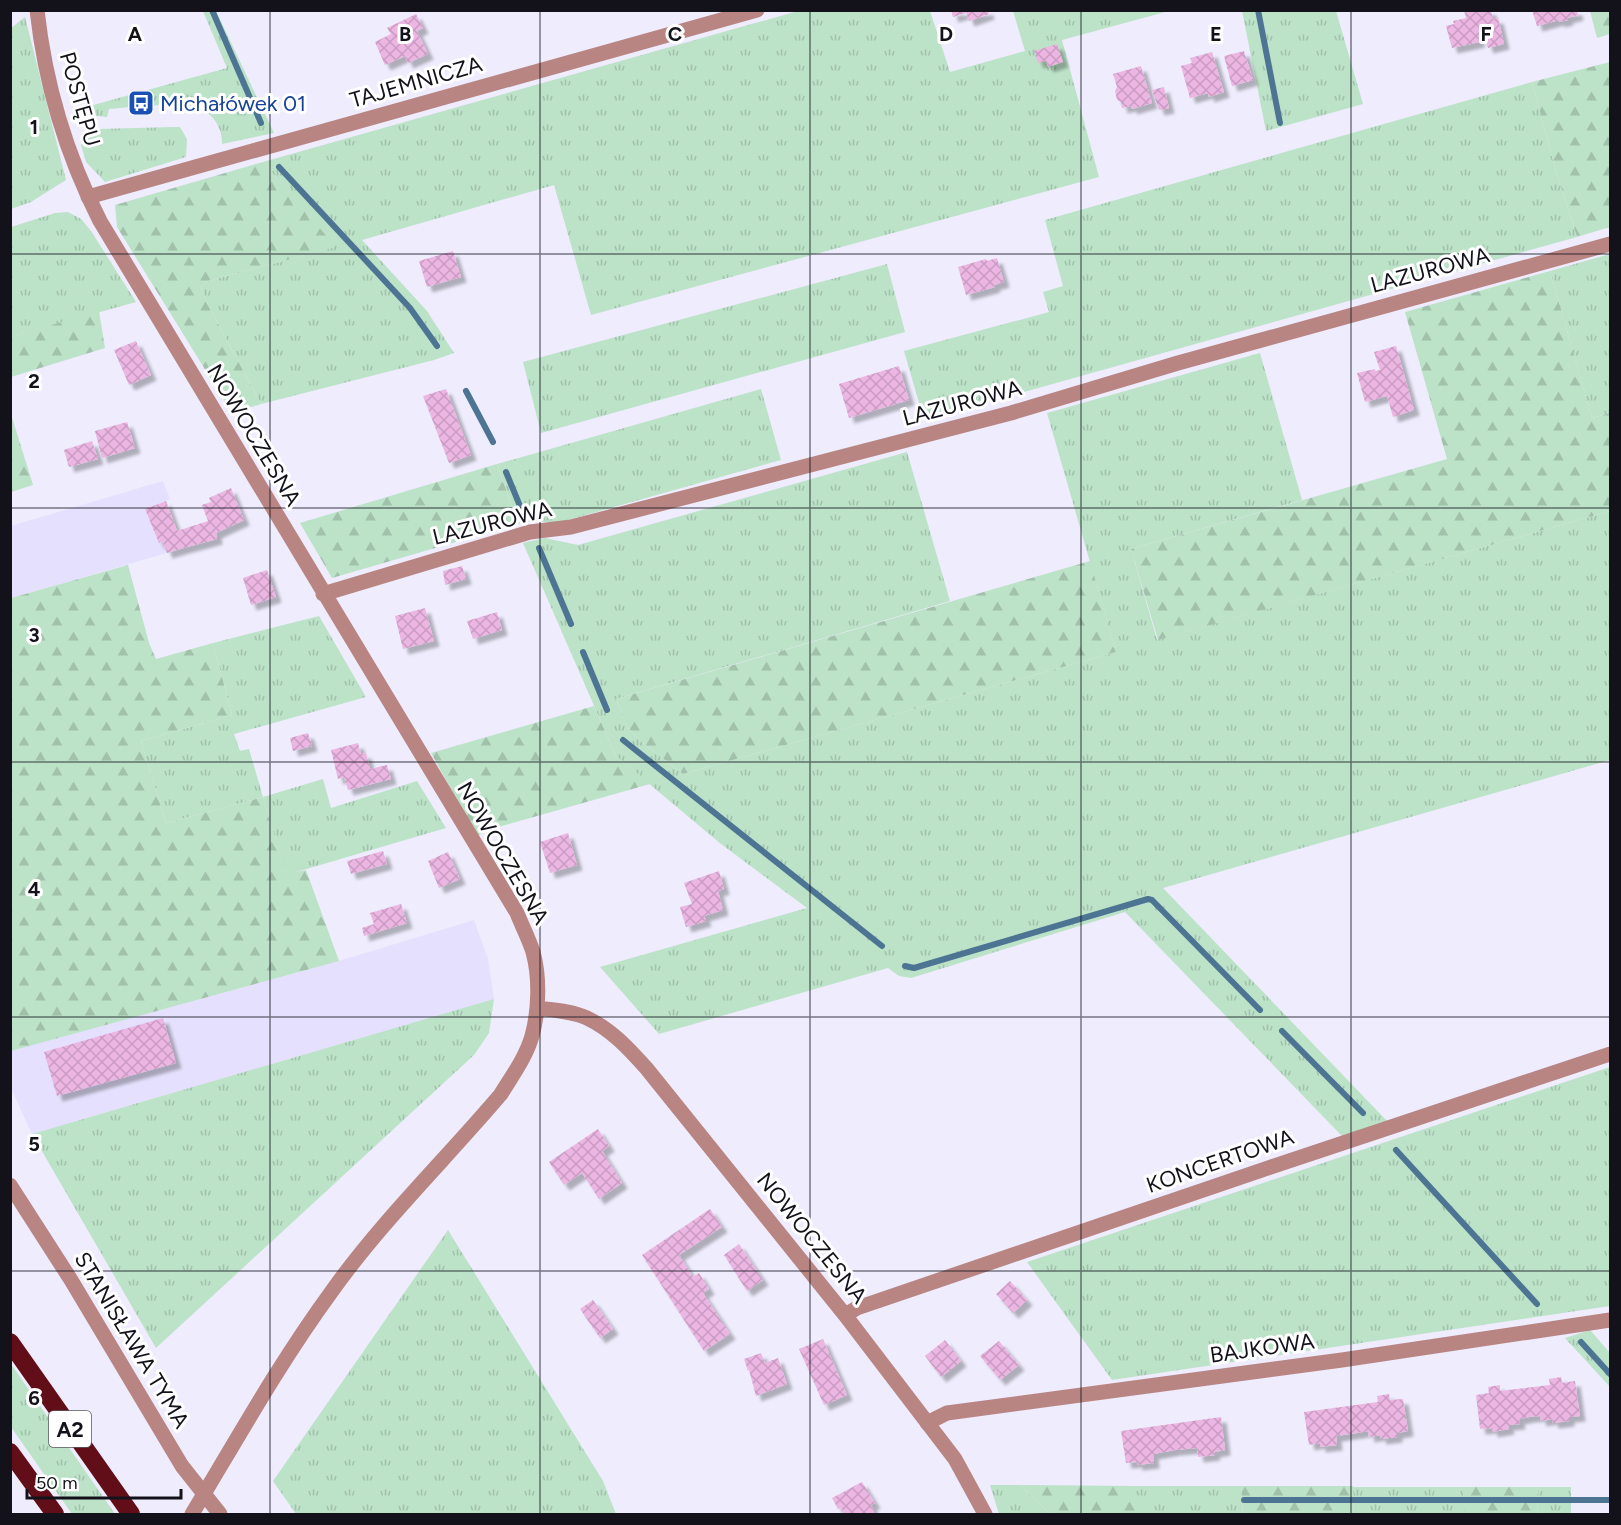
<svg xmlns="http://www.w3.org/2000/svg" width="1621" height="1525" font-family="Figtree,sans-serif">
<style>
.built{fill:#e4e0fd}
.grass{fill:url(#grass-tufts)}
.forest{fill:url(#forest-firs)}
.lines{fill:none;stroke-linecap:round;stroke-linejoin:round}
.stream{stroke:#4d7593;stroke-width:6}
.building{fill:url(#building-cross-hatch);filter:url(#shadow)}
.minor{stroke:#b98583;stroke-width:15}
.tertiary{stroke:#b98583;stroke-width:15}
.motorway{stroke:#620e18;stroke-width:18}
.grid{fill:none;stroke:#13121b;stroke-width:1.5;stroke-opacity:0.55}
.labels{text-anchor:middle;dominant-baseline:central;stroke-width:6;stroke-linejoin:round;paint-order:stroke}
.shield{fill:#fff;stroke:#5a595f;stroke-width:1.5}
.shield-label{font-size:21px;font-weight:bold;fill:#13121b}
.street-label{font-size:22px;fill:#13121b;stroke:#fff}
.transit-label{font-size:22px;fill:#164399;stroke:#fff;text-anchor:start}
.grid-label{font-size:20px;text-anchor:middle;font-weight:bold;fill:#13121b;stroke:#fff;stroke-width:6;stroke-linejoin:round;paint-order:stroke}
</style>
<defs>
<pattern id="grass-tufts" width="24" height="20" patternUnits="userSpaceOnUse" patternTransform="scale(1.5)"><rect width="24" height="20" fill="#bce2c8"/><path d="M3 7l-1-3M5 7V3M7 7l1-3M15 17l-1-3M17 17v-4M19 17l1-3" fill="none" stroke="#a1c1ab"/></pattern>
<pattern id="forest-firs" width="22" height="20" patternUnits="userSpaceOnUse" patternTransform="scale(1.5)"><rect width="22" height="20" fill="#bce2c8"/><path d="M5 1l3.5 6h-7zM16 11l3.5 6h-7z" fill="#a1c1ab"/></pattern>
<pattern id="building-cross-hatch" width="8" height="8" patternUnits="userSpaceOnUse" patternTransform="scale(1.5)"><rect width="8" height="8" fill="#ecb6e3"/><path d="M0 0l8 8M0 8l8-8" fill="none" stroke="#ca9bc2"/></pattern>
<filter id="shadow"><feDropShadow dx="5.5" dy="5.5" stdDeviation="1.5" flood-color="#0004"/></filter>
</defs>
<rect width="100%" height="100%" fill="#eeecfd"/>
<path class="built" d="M163,481L170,499L145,509L159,543L163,542L167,553L11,598V526Z
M474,920L488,959L494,999L32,1134L11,1088L10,1051L339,961Z"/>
<path class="grass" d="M203,11H216L274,133L222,144C222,130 217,121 207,112H190L176,107L174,103L150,106L149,99L131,101V107L109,109L107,117L80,114L79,109L227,68Z
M798,11H930L950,72L1025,51L1013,11H1169L1062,40L1099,177L591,315L554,185L362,240L427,311L454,353L434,360L261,404L206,301L201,287L208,281L335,247L263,162Z
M1242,11H1336L1363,104L1266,131Z
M25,17L66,180L31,202L11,209V28Z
M1532,82L1555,168L1577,237L924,420L904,351L1049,312L1043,292L1063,286L1045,220Z
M173,127H180L187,139L186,157L105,182L86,162L81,145L87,134L99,129Z
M68,212L81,219L91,231L136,302L11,337V227L55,213Z
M1610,254V413L1592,418L1550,271Z
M887,264L905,332L541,433L523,362Z
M1260,353L1302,500L1131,549L1157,640L1610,511V760L1163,888L1388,1122L1342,1136L1125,912L911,978L899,976L888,968L659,1034L600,967L807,908L721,844L616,756L523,543L545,538L578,545L907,452L950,601L616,699L628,728L643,743L683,774L1116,652L1047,413Z
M761,389L781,460L561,522H528L518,524L497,464Z
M319,616L366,697L234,734L240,751L249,749L263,797L323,779L331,808L417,781L446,828L286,875L263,797L166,823L141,741L232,715L213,643Z
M494,999L489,1033L474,1055L156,1348L32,1134Z
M1610,1067V1306L1112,1380L1027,1262Z
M448,1230L603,1481L616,1514H296L273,1481Z
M1590,1330L1610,1353V1387L1565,1338Z
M11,1364L115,1514H72L11,1427Z
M990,1485H1020L1050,1514H999Z
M1135,1486H1241L1243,1514H1135Z
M1353,1487H1464V1514H1354Z
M1538,1487H1571V1514H1537Z"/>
<path class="forest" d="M1590,11H1610V34L1597,38Z
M1610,62V227L1577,237L1555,168L1532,82Z
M263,162L336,247L208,281L201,287L206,301L261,404L232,413L117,227L115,205Z
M1550,271L1592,418L1610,413V511L1158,640L1131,549L1447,459L1405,312Z
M99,311L105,348L11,377V337Z
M10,411L33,485L11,492H10Z
M497,464L518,524L332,578L300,523Z
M1090,561L1116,652L683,774L643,743L628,728L616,699Z
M128,565L149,643L156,659L213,643L232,715L141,741L166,823L263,797L286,874L306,870L339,961L11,1051V598Z
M594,706L616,756L650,784L495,828L477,836L431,753Z
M1020,1485L1135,1486V1514H1050Z
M1241,1486H1353L1354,1514H1243Z
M1464,1487H1538L1537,1514H1464Z"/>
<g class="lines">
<path class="stream" d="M212,10L261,123
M1258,10L1280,123
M279,167L410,308L437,346
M466,391L493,442
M506,472L522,511
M539,548L571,624
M583,652L607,710
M623,740L882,946
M905,966L914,968L1148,899L1152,900L1260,1010
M1282,1031L1363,1113
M1396,1150L1537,1304
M1581,1342L1610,1374
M1244,1500H1610"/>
</g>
<path class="building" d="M951,10H988L989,14L969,21L966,13L953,17Z
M1464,10H1491L1493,19L1498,18L1504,44L1488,48L1484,36L1478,37L1480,42L1452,48L1446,26L1454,24L1453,21L1466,18Z
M1532,10H1577L1578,15L1567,18L1568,20L1559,22V20L1537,26Z
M416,14L423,28L417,31L428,54L408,63L405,56L385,65L375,42L391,34L387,28Z
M1057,44L1063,62L1048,67L1046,61L1038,63L1034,51Z
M1244,51L1253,80L1232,86L1224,56Z
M1212,52L1224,92L1209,97L1208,93L1190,98L1181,66L1192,63L1190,58Z
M1141,66L1152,103L1132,109L1131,106L1122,108L1121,102L1117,100L1115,91L1117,87L1113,74Z
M1164,87L1169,108L1159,110L1152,90Z
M453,251L461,277L427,287L419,261Z
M997,258L1004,282L994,285L995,287L966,295L958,267L986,259L987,261Z
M136,341L151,375L129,385L114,350Z
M1396,346L1414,410L1393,417L1387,396L1365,402L1357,373L1375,369V371L1380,370L1374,352Z
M899,366L909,400L849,418L839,384Z
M446,389L471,455L449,463L423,396Z
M127,422L135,448L102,458L95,431Z
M92,441L98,459L69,467L64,450Z
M231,488L244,520L216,533L217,539L180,549L167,553L163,542L159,543L145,509L166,501L177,531L208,521L202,505L211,502L209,498Z
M462,566L466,579L445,585L443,571Z
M267,570L276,597L251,605L243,578Z
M425,608L434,641L403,649L395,616Z
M497,612L502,630L473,639L467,621Z
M308,733L312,746L293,751L290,738Z
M358,743L361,754L366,753L370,769L387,765L391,779L348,790L344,777L338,779L331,750Z
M568,833L577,865L550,873L540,842Z
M383,851L387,864L351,874L347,861Z
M448,852L460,879L439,888L428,861Z
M719,871L724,889L718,891L723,910L704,916L706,921L686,927L680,907L692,904L684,883Z
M401,904L407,923L364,936L362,928L374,924L370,913Z
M163,1018L176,1063L57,1096L44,1052Z
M598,1129L609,1146L602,1151L622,1183L599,1199L582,1173L564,1185L549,1162Z
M710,1209L722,1227L679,1255L693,1277L699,1273L709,1289L703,1293L730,1334L704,1351L642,1255Z
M739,1244L763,1280L747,1291L724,1255Z
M1010,1281L1027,1300L1013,1313L996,1294Z
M593,1300L613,1329L600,1338L580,1309Z
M823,1339L847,1395L824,1405L799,1349Z
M945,1340L961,1361L941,1377L925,1356Z
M999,1341L1019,1365L1000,1380L980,1356Z
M761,1353L765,1363L778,1358L787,1384L756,1396L749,1370L748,1371L744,1359Z
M1561,1377L1562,1383L1575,1381L1580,1416L1569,1417V1421L1553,1423L1552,1419L1541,1421L1540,1416L1529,1417L1519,1419L1520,1424L1508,1425L1509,1429L1492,1432V1428L1480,1429L1476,1395L1489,1393L1488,1387L1500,1385V1391L1550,1385L1549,1379Z
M1389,1394L1390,1400L1403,1399L1408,1431L1397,1433V1437L1381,1439L1380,1435L1369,1437L1368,1431L1357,1433L1336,1436L1337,1445L1320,1447V1443L1309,1445L1304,1412L1378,1402L1377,1396Z
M1221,1417L1225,1450L1214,1452L1215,1455L1198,1457L1197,1448L1175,1450L1153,1454L1154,1463L1137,1465V1462L1126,1463L1121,1431Z
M862,1482L875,1503L871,1505L875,1514H845L841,1508L838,1509L832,1498Z"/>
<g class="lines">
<path class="minor" d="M37,10C45,83 67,156 100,221L517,913C522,926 529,939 533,952C540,978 539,1010 532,1036C526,1057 512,1076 501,1094C446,1159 381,1222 332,1291C280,1362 237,1439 192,1514
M88,197L757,10
M323,594L530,532L571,527L1011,413L1178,363L1610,244
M537,1008C553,1010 572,1011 587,1018C612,1030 629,1049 647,1069L845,1315L955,1459L985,1514
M845,1315L857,1308L1268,1168L1610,1054
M927,1423L947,1413L1342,1360L1610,1320"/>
<path class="tertiary" d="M10,1185L71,1280L182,1466L220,1514"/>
<path class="motorway" d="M10,1342L131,1514
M10,1452L55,1514"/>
</g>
<path class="grid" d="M270,10V1514M540,10V1514M810,10V1514M1081,10V1514M1351,10V1514M10,254H1610M10,508H1610M10,762H1610M10,1017H1610M10,1271H1610"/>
<defs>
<g id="bus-square" transform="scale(1.35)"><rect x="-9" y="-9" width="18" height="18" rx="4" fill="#1a4fb4" stroke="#fff"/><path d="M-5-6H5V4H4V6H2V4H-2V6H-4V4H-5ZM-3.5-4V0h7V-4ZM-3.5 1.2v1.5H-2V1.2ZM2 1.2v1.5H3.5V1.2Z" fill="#fff"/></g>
</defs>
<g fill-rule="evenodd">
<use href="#bus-square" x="141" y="103"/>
</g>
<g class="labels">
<rect class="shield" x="49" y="1411" width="42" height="36" rx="4.5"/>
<g class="shield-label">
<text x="70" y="1429">A2</text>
</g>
<g class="street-label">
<text transform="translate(416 82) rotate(-16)">TAJEMNICZA</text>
<text transform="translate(80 99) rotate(74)">POSTĘPU</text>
<text transform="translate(1430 270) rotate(-15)">LAZUROWA</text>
<text transform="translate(962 403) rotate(-15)">LAZUROWA</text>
<text transform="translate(254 435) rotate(59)">NOWOCZESNA</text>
<text transform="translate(492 523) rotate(-14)">LAZUROWA</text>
<text transform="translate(503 853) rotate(60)">NOWOCZESNA</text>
<text transform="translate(1220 1161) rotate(-19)">KONCERTOWA</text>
<text transform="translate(812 1238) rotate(51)">NOWOCZESNA</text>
<text transform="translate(132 1340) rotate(59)">STANISŁAWA TYMA</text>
<text transform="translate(1262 1348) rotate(-8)">BAJKOWA</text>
</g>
<g class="transit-label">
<text x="160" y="103">Michałówek 01</text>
</g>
</g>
<g class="grid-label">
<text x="135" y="41">A</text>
<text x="405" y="41">B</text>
<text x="675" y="41">C</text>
<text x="946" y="41">D</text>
<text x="1216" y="41">E</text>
<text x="1486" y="41">F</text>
<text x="34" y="134">1</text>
<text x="34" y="388">2</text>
<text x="34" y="642">3</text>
<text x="34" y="896">4</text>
<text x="34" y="1151">5</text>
<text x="34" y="1405">6</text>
</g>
<rect width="1621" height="1525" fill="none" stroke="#13121b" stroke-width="24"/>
<path d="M27 1489v9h154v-9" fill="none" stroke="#13121b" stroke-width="3"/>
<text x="36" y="1489" font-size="18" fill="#13121b" stroke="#ffffff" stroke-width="4.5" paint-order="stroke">50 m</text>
</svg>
